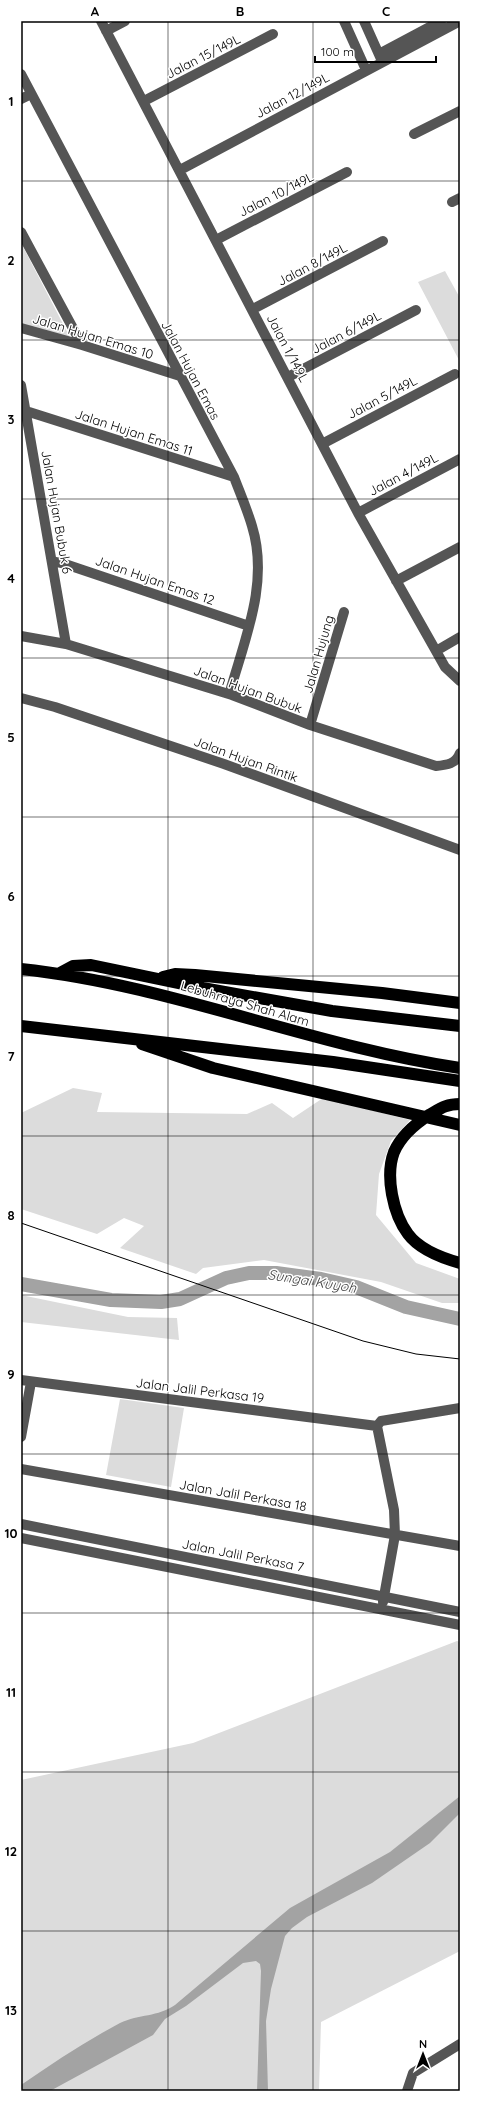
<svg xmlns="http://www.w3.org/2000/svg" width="481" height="2112" font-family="Quicksand,sans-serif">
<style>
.green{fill:#dcdcdc}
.water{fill:#a3a3a3}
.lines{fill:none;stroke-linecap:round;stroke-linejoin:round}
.river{stroke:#a3a3a3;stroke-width:14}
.minor{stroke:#555;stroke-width:10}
.highway{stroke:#000;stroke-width:12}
.tram{stroke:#000;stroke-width:1}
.grid{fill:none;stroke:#000;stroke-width:1;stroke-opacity:0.55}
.labels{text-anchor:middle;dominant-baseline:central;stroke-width:3;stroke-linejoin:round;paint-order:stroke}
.street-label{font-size:13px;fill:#000;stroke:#fff}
.water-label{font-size:14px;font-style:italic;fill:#444;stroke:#fff}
.neatline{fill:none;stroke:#000;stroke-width:1.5}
.grid-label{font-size:13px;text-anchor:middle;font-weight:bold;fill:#000}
</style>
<rect width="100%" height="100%" fill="#fff"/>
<path class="green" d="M21,243L74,345L21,326Z
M445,271L460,298V362L418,282Z
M73,1088L102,1093L97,1112L247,1114L272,1103L293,1118L323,1098L410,1120L391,1141L379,1174L376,1215L416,1263L460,1279V1303H442L381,1282L264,1260L203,1268L196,1274L120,1248L144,1226L124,1218L97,1234L21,1209V1113Z
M21,1295L128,1317L177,1318L179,1340L21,1322Z
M120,1399L184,1408L171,1487L106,1475Z
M457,1641L460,1642V1951L321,2022L319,2091H21V1780L193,1743Z"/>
<path class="water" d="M460,1796V1813L430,1843L372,1883L307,1917L292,1928L285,1936L271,1989L266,2021L268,2091H257L261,1971L260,1964L256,1961L243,1963L186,2006L165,2019L153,2035L50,2091H21V2085C53,2063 86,2041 120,2023C139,2014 158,2017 175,2005L290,1908L390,1852Z"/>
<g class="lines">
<path class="river" d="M21,1284L111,1300L161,1302L180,1299L226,1278L249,1273H276L321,1279L356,1287L406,1307L460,1319"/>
<path class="minor" d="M101,21L358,513L436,651L445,667L460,681
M344,21L366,70
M364,21L381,59
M106,31L125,21
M379,54L441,21
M21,74L234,477C240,493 247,509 252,526C269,581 246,636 231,688L232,695
M21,99L31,94
M144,101L273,34
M414,134L460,111
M180,170L460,21
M452,202L460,198
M21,232L82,345
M216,240L347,172
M253,309L383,241
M21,328L82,345L180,376
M288,377L416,310
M21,385L66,644
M26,411L234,477
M322,444L455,374
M358,513L460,459
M52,561L65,564L249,626
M396,581L460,547
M21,636L66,644L232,695L310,725L436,766C447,765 456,764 460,753
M436,651L460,637
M21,698L55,707L224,764L460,850
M310,725L344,612
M21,1380L377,1426
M21,1437L31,1382
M21,1469L460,1546
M21,1524L460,1612
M21,1538L460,1625
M383,1602L395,1535L394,1510L377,1426L381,1421L460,1408
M407,2091L413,2073L460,2044"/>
<path class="highway" d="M21,969C171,985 311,1046 460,1068
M60,973L73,966L91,965L197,987L332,1011L460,1026
M163,977L175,974L195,975L382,993L460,1003
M21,1026L333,1062L460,1081
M142,1044L213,1068L460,1125
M460,1104C446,1104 441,1108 429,1115C415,1124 401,1136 394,1152C385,1176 393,1214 408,1234C419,1249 442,1258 460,1263"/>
<path class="tram" d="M21,1223L363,1341L416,1354L460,1359"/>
</g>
<path class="grid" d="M168,21V2091M313,21V2091M21,181H460M21,340H460M21,499H460M21,658H460M21,817H460M21,976H460M21,1136H460M21,1295H460M21,1454H460M21,1613H460M21,1772H460M21,1931H460"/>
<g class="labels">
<g class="street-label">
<text transform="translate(203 56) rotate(-27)">Jalan 15/149L</text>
<text transform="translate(292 95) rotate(-28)">Jalan 12/149L</text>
<text transform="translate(276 194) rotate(-27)">Jalan 10/149L</text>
<text transform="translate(312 264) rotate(-28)">Jalan 8/149L</text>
<text transform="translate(346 332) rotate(-28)">Jalan 6/149L</text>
<text transform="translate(93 336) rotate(17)">Jalan Hujan Emas 10</text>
<text transform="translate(288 348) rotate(62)">Jalan 1/149L</text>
<text transform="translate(191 370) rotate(62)">Jalan Hujan Emas</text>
<text transform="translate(382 397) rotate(-28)">Jalan 5/149L</text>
<text transform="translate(134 432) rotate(18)">Jalan Hujan Emas 11</text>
<text transform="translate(403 474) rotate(-28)">Jalan 4/149L</text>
<text transform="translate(57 512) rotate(80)">Jalan Hujan Bubuk 6</text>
<text transform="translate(155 580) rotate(19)">Jalan Hujan Emas 12</text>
<text transform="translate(318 654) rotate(-74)">Jalan Hujung</text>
<text transform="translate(248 689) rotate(20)">Jalan Hujan Bubuk</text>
<text transform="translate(246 759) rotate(20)">Jalan Hujan Rintik</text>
<text transform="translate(245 1003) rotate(16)">Lebuhraya Shah Alam</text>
<text transform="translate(200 1390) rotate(7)">Jalan Jalil Perkasa 19</text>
<text transform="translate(243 1495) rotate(10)">Jalan Jalil Perkasa 18</text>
<text transform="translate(243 1555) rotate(11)">Jalan Jalil Perkasa 7</text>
</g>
<g class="water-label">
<text transform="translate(312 1281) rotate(9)">Sungai Kuyoh</text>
</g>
</g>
<rect width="481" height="2112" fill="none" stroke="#ffffff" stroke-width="44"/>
<g transform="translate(423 2054)" stroke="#ffffff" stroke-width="3" paint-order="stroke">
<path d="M0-3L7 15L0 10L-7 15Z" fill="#000000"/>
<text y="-6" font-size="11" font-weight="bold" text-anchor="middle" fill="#000000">N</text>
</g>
<path d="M315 56v6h121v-6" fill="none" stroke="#000000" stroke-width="2"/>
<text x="321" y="56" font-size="12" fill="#000000" stroke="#ffffff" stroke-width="3" paint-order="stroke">100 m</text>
<rect x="22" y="22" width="437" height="2068" class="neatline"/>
<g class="grid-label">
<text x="95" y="16">A</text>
<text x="240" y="16">B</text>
<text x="386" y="16">C</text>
<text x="11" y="106">1</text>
<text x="11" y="265">2</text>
<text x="11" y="424">3</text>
<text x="11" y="583">4</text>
<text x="11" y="742">5</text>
<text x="11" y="901">6</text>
<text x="11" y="1061">7</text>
<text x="11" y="1220">8</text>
<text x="11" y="1379">9</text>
<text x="11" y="1538">10</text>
<text x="11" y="1697">11</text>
<text x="11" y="1856">12</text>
<text x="11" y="2015">13</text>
</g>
</svg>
